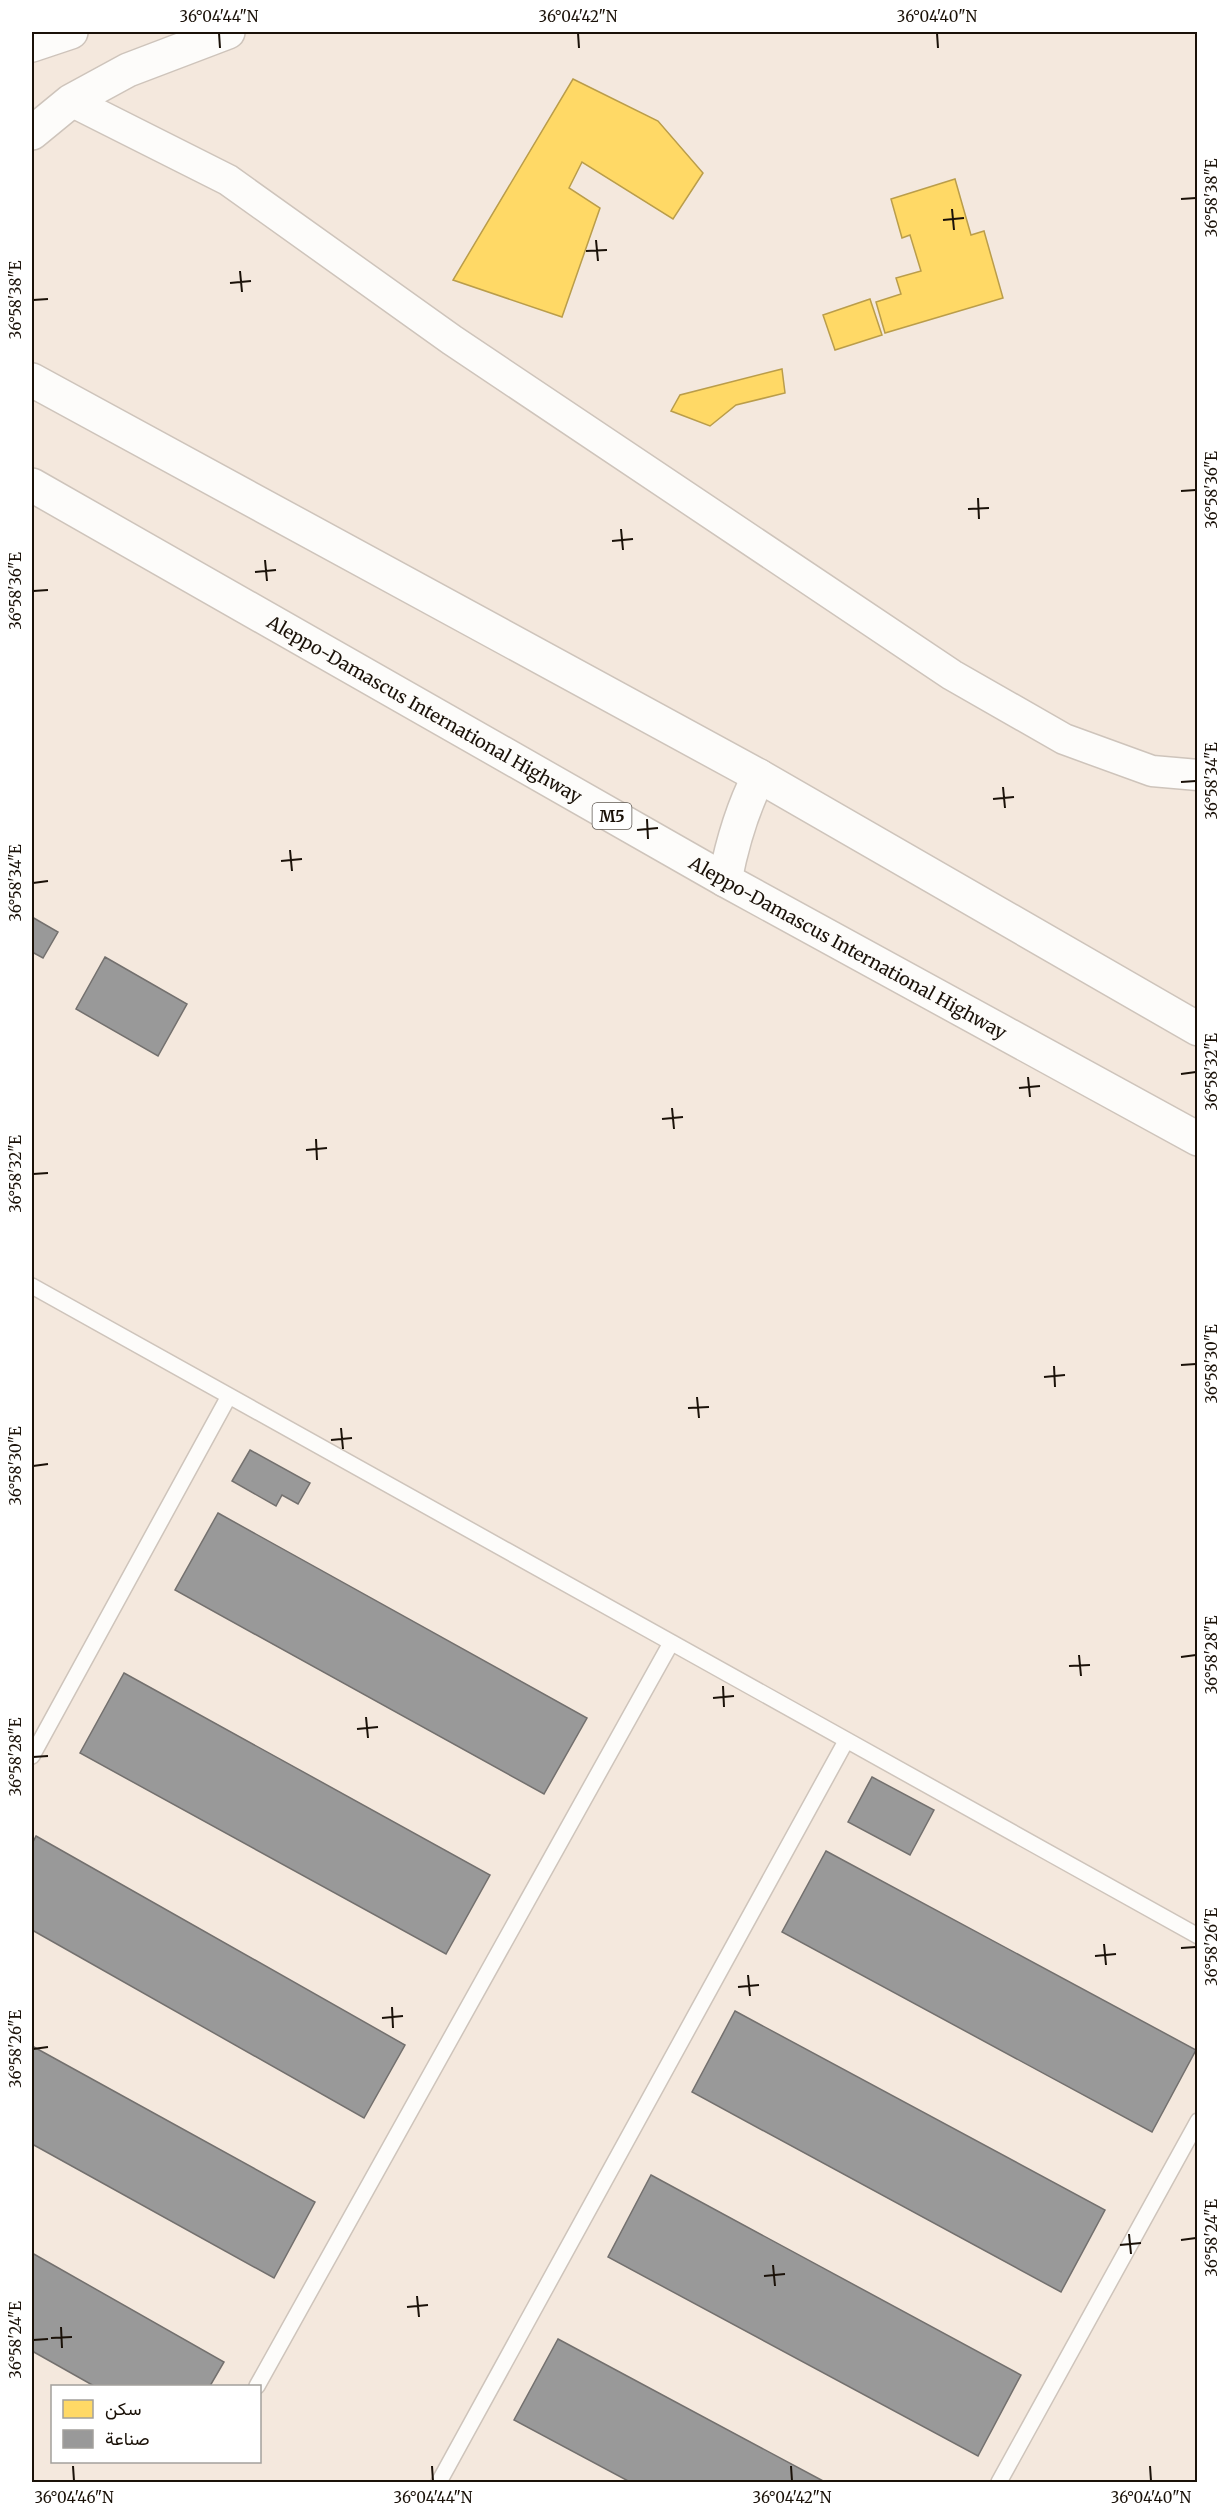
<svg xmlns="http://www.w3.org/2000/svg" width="1229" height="2514" font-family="Merriweather,Vazirmatn,serif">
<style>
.homes{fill:#ffd966;stroke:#ba9d4a;stroke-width:1.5}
.industry{fill:#999;stroke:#73706e;stroke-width:1.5}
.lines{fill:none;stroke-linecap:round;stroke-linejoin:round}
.lane-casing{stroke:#cec4bb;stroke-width:18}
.street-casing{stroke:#cec4bb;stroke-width:33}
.secondary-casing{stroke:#cec4bb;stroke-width:36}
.highway-casing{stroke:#cec4bb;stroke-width:36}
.lane{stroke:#fdfcfa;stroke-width:15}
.street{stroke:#fdfcfa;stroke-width:30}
.secondary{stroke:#fdfcfa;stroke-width:33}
.highway{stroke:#fdfcfa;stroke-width:33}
.ticks{fill:none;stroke:#1a1108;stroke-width:2}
.labels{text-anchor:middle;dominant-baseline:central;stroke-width:6;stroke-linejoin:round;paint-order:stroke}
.shield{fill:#fff;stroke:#5f5852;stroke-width:1.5}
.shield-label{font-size:16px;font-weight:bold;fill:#1a1108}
.street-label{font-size:18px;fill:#1a1108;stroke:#fff}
.neatline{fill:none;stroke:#1a1108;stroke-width:2}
.ticks-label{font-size:15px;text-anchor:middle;fill:#1a1108}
</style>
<rect width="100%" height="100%" fill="#f4e8dd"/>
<path class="homes" d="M573,79L658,121L703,173L673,219L582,162L569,188L600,208L562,317L453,280Z
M955,179L971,235L984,231L1003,298L885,333L876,302L901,294L896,278L921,271L910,235L902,238L891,199Z
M870,299L882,335L835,350L823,315Z
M782,369L785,393L736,405L710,426L671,411L680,395Z"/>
<path class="industry" d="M32,917L58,932L43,958L32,952Z
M105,957L187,1004L158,1056L76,1009Z
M250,1450L310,1483L298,1504L282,1495L276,1506L232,1481Z
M218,1513L587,1718L544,1794L175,1590Z
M124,1673L490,1875L446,1954L80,1753Z
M872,1777L934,1810L910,1855L848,1822Z
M36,1836L405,2045L364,2118L32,1930V1844Z
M826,1851L1196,2050L1152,2132L782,1932Z
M735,2011L1105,2210L1061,2292L692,2092Z
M32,2046L315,2202L274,2278L32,2144Z
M651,2175L1021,2375L978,2456L608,2257Z
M32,2253L224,2362L210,2386H94L32,2351Z
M558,2339L825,2482H630L514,2420Z"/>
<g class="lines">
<g class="lane-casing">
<path id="lane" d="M32,1286L1198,1936
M32,1756L229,1396
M257,2386L671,1643
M439,2482L846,1741
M999,2482L1198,2121"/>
</g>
<g class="street-casing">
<path id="street" d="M71,101L228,180L452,340L952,675L1064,739L1152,771L1198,775"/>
</g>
<g class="secondary-casing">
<path id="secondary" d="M32,45L71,32
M32,133L71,101L128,70L228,32"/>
</g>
<g class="highway-casing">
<g id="highway">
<path d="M32,380L759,776L1198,1029"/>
<path id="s1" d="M32,485L725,880L1198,1139"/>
<path d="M725,880C732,844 742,809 759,776"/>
</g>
</g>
<use href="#lane" class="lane"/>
<use href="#street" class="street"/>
<use href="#secondary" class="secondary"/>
<use href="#highway" class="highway"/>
</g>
<path class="ticks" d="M219,33L220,48M578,33L579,48M937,33L938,48M1181,199L1196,198M952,209L954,230M943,220L964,218M596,240L598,261M586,251L607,250M240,271L242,292M230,283L251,281M33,300L48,299M1181,491L1196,490M978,498L979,519M968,509L989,508M621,529L623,550M612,541L633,539M265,560L267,581M255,572L276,570M33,591L48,590M1181,782L1196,781M1003,787L1005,808M993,799L1014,797M647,819L648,839M637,830L658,828M290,850L292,871M281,861L302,859M33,883L48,881M1181,1074L1196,1072M1028,1077L1030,1097M1019,1088L1040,1086M672,1108L674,1129M662,1119L683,1117M316,1139L317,1160M306,1150L327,1148M33,1174L48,1173M1181,1365L1196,1364M1054,1366L1055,1387M1044,1377L1065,1375M697,1397L699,1418M688,1408L709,1407M341,1428L343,1449M331,1440L352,1438M33,1466L48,1464M1079,1655L1081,1676M1181,1657L1196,1655M1069,1666L1090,1665M723,1686L724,1707M713,1698L734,1696M366,1717L368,1738M357,1729L378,1727M33,1757L48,1756M1104,1944L1106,1965M1181,1948L1196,1947M1095,1956L1116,1954M748,1975L750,1996M738,1987L759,1985M392,2007L393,2028M382,2018L403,2016M33,2049L48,2047M1129,2234L1131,2254M1181,2240L1196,2238M1120,2245L1141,2243M773,2265L775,2286M764,2276L785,2274M417,2296L419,2317M407,2307L428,2305M61,2327L62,2348M51,2338L72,2337M33,2340L48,2339M73,2466L74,2481M432,2466L433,2481M791,2466L792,2481M1150,2466L1151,2481"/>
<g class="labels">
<rect class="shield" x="592.5" y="803" width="39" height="26" rx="4.5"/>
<g class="shield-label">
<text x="612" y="816">M5</text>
</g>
<g class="street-label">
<text stroke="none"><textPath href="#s1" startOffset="452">Aleppo-Damascus International Highway</textPath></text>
<text stroke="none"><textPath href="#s1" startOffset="938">Aleppo-Damascus International Highway</textPath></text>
</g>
</g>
<rect width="1229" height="2514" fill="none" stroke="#ffffff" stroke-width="66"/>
<rect x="51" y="2385" width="210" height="78" fill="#ffffff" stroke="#a3a09c" stroke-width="1.5"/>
<rect x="63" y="2400" width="30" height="18" fill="#ffd966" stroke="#a3a09c" stroke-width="1.5"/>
<text x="105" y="2415" font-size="18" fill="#1a1108">سكن</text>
<rect x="63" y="2430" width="30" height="18" fill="#999999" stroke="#a3a09c" stroke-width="1.5"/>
<text x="105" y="2445" font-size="18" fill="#1a1108">صناعة</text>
<rect x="33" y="33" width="1163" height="2448" class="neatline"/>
<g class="ticks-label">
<text x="219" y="22">36°04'44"N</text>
<text x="578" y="22">36°04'42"N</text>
<text x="937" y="22">36°04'40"N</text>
<text transform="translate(1212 198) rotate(-90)" y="5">36°58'38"E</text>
<text transform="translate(16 300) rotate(-90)" y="5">36°58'38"E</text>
<text transform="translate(1212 490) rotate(-90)" y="5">36°58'36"E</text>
<text transform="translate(16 591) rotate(-90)" y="5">36°58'36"E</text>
<text transform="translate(1212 781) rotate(-90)" y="5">36°58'34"E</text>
<text transform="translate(16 883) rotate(-90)" y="5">36°58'34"E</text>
<text transform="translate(1212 1072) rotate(-90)" y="5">36°58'32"E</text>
<text transform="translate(16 1174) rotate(-90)" y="5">36°58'32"E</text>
<text transform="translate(1212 1364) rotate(-90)" y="5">36°58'30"E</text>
<text transform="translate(16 1466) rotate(-90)" y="5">36°58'30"E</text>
<text transform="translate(1212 1655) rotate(-90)" y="5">36°58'28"E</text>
<text transform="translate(16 1757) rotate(-90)" y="5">36°58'28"E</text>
<text transform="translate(1212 1947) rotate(-90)" y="5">36°58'26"E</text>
<text transform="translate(16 2049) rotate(-90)" y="5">36°58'26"E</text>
<text transform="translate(1212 2238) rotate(-90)" y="5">36°58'24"E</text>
<text transform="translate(16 2340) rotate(-90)" y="5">36°58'24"E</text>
<text x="74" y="2503">36°04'46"N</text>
<text x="433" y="2503">36°04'44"N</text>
<text x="792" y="2503">36°04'42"N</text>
<text x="1151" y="2503">36°04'40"N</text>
</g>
</svg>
